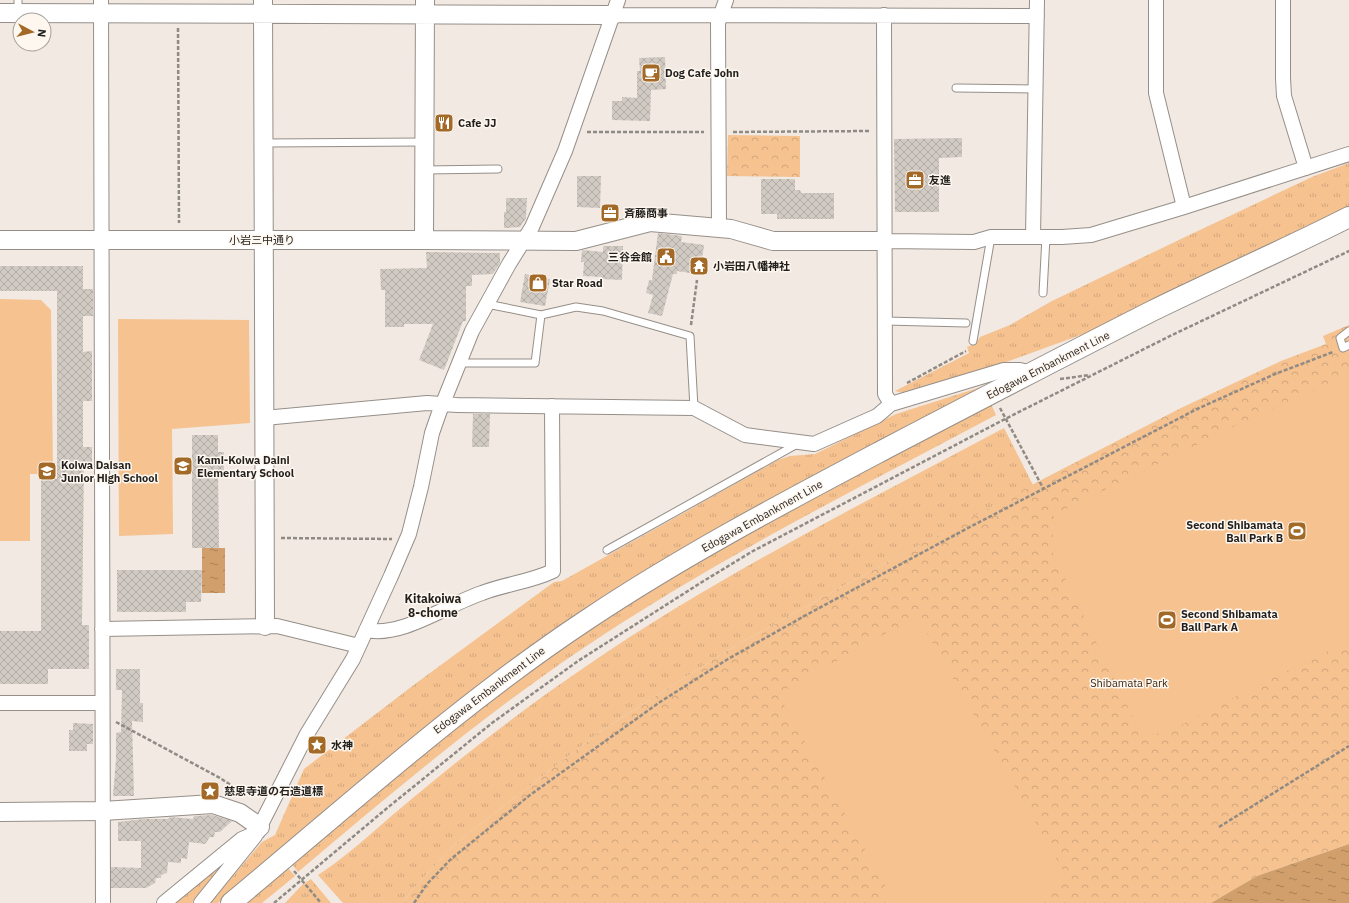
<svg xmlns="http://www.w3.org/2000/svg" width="1349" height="903" font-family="'IBM Plex Sans','Noto Sans JP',sans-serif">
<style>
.grass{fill:url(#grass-tufts)}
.park{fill:url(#park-crowns)}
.garden{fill:#f5c290}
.water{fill:url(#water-ripples)}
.building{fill:url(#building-cross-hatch)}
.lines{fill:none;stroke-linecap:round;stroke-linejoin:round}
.service-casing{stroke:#968f89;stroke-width:9}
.minor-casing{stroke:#968f89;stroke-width:16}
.tertiary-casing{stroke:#968f89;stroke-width:20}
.secondary-casing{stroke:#968f89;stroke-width:22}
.path{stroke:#908a85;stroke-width:2.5;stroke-dasharray:4 2;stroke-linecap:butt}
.service{stroke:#fff;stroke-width:7}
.minor{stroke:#fff;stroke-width:14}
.tertiary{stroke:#fff;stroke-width:18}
.secondary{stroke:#fff;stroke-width:20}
.labels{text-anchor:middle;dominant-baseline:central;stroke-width:3;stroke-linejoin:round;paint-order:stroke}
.poi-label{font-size:11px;font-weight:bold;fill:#221f1c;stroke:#fef7f0;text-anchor:start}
.street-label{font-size:11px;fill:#221f1c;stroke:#fef7f0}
.park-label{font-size:11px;fill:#3c2710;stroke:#fef7f0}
.neighbourhood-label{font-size:12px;font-weight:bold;fill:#221f1c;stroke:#fef7f0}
</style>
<defs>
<pattern id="grass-tufts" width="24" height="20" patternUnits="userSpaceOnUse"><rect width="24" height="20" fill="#f5c290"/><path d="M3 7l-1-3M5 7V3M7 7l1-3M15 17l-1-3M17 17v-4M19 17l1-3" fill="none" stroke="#d2a67c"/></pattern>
<pattern id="park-crowns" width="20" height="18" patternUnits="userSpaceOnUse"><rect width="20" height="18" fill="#f5c290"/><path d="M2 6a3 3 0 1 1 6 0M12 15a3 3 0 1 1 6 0" fill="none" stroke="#d2a67c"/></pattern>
<pattern id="water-ripples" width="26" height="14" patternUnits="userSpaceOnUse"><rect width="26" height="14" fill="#d19f6b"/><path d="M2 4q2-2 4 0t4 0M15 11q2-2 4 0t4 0" fill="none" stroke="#a98157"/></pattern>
<pattern id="building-cross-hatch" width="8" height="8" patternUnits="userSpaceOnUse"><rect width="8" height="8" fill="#d1cac3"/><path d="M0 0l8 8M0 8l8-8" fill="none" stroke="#b3ada7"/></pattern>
</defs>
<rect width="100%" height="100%" fill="#f1e9e2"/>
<path class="grass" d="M1349,163V208L1100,328L1006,362L910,392L903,393L895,391L969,353L967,347L976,343L980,337L1010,325L1052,301L1183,238L1312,177Z
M981,387V390C844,461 705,529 576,615C448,699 335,804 218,903H210L262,842L275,835L304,769L415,684L554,582L562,581L778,460L790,456L815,454L896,414Z
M991,404L996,415C855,490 712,561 579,651C480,718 389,795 298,872L291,863C399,772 508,679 629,604C746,531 869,469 991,404Z
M1004,428L1033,485L845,585L728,650L601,731L456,843L412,890L403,903H343L318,875C352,853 382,823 414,797C469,751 526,707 585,667C717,576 862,504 1004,428Z
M242,846L192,903H172Z
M287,867L295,876L262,903H243Z
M311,879L331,903H285L302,885Z"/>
<path class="park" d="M728,135L800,136V177L727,176Z
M1349,325V844L1257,876L1211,903H403L412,890L456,843L601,731L728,650L845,585L1045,478L1181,408L1281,361L1326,344L1323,336Z"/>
<path class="garden" d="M0,299L41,300L51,310L53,474H30V541H0Z
M118,319L249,320L250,423L172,429L173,534L119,536Z
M1349,374V641L1250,689L1168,732L1142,736L1052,551L1054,515L1243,422Z
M917,616L1069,881L1033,903H895L778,694Z"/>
<path class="water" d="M202,548H225V593H202Z
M1349,844V903H1211L1257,876Z"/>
<path class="building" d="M665,57L666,89L651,90L650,121L612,120V101H622V97L637,98V71H640L639,58Z
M962,138V157L939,158V212H895L894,139Z
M577,176H601L600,208L577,207Z
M761,179H795V190H800L801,193H834V219H777V214H761Z
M506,198H527L526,218L520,227L504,228V212H506Z
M658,233L682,236L681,242L704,245L702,259L705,260L703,275L677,271V274H673L662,316L648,313L653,295L646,293L649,280H652Z
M603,246H623L622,280L602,279V277L583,276L584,262H581L582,250L603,252Z
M426,252L500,253V263L493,274L472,275V286H466V321H463L444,370L419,360L433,324H404V327H385V290H381L380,269L427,268Z
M0,266H83V289H93V316H83V352L92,351V401H83V447H92V463H84L82,625H89V669H48V684H0V631H41V479H57V291H0Z
M525,274L550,279L545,306L520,302Z
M473,414H490L489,447H472Z
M192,435H218V452H224V471H218L219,548H192Z
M117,570H202L201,602H186V612H117Z
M116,669H140V703H143V722L132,721L134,796H113L116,760V733L121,732L122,690H116Z
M73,723L93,724V744H87V751H69V730H73Z
M212,815L232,821L220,832H215L214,837H210L205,844L189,842L187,859L181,858V863L168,862L167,873L161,875V878H156L155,883L146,888H111V867L141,868V841H118V822L144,819H167L171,817L193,819L194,816Z"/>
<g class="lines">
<g class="service-casing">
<path id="service" d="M18,0V13
M956,88L1036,89
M265,143L424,142
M424,170L498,169
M1043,293L1046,237
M487,304L541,315L576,307L603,311L690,336L694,408
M885,321L966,323
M1349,331L1340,338L1343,348L1349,345
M973,341L991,237
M459,363H535L541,315
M607,550L799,443"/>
</g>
<g class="minor-casing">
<path id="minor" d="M101,0L103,903
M1156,0V93L1184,207
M1283,0V78L1284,96L1306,168
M613,15L1037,16
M884,15L885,394L891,404L1004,370H1020L1033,373
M719,228L718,23L726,0
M1033,237L1037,0
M885,241L974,242L991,237H1062L1091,235L1184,207L1349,154
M264,418L427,403L457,405L694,408L745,435L814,444L877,416L891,404
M102,629L277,626L359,646
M366,630C402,638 448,604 482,593C505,584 530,582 553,571L552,406
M0,703H102
M164,903L242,839L258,832
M201,903L255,836L307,734L353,659L391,576L409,534L421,487L432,433L439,413L472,331L509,264L532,227L565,151L618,0"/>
</g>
<g class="tertiary-casing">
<path id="tertiary" d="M263,0L265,626
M0,13L613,15
M0,240H424L576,241L650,222L731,229L773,241H885
M424,240L425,0
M0,812L103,811L213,804L240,813L260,827"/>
</g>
<g class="secondary-casing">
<path id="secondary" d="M231,903C348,806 461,703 588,619C684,555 785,502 887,448C975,402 1063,356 1152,311C1217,279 1284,250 1349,217"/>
</g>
<path class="path" d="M178,28L179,223
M587,132H704
M733,132L870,131
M691,325L697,280
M1060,379L1090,375
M907,383L966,351
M1000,408L1043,488
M281,538L392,539
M116,722L220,778L240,791L238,796
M1219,827L1349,746
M294,871L321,903
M274,903L386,809L492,723L578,661L702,582L753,551L1005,419L1170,336L1349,251
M414,903L427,884L451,859L530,795L660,702L728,659L808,614L968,528L1197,409L1275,374L1333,352"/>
<use href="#service" class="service"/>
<use href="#minor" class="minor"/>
<use href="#tertiary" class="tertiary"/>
<use href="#secondary" class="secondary"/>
</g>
<defs>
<g id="cafe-square" transform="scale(1)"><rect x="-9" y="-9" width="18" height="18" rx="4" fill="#a26927" stroke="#fef7f0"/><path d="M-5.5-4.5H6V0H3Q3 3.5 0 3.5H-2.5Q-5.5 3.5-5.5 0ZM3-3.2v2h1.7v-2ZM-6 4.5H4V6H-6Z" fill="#fff"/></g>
<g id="restaurant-square" transform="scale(1)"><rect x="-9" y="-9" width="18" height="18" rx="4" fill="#a26927" stroke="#fef7f0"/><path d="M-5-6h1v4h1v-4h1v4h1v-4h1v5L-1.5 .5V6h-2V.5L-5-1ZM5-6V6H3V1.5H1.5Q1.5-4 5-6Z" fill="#fff"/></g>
<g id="office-square" transform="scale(1)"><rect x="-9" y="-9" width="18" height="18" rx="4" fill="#a26927" stroke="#fef7f0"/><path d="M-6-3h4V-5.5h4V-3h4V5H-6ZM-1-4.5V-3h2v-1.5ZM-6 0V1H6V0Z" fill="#fff"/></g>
<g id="civic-square" transform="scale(1)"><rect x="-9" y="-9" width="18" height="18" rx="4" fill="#a26927" stroke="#fef7f0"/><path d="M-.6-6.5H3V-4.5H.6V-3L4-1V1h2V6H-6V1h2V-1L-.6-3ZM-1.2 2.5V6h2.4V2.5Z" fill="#fff"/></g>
<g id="temple-square" transform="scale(1)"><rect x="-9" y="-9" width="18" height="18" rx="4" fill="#a26927" stroke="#fef7f0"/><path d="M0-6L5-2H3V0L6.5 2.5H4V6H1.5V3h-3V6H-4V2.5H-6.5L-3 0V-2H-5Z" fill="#fff"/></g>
<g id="shop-square" transform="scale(1)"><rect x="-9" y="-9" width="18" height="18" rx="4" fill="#a26927" stroke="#fef7f0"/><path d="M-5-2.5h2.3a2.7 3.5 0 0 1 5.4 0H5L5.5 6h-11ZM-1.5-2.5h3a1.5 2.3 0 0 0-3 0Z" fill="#fff"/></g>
<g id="school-square" transform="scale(1)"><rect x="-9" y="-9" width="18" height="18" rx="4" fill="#a26927" stroke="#fef7f0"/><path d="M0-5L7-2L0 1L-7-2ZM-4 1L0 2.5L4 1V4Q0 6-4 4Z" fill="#fff"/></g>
<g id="stadium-square" transform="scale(1)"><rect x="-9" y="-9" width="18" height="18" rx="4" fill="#a26927" stroke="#fef7f0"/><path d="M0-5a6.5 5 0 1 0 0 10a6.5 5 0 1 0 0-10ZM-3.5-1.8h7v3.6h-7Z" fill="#fff"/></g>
<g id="sight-square" transform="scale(1)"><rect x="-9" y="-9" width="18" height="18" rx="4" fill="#a26927" stroke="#fef7f0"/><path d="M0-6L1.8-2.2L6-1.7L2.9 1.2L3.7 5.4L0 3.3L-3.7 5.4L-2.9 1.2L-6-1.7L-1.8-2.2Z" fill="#fff"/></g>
</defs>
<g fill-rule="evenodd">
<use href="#cafe-square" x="651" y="73"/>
<use href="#restaurant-square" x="444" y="123"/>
<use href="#office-square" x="915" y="180"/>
<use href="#office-square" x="610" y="213"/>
<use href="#civic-square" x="666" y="257"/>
<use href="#temple-square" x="699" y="266"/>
<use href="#shop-square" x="538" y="283"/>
<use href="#school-square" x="183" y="466"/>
<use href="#school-square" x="47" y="471"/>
<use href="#stadium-square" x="1297" y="531"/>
<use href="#stadium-square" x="1167" y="620"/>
<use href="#sight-square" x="317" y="745"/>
<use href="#sight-square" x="210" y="791"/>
</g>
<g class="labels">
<g class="poi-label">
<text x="665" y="73">Dog Cafe John</text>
<text x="458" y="123">Cafe JJ</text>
<text x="929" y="180">友進</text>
<text x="624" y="213">斉藤商事</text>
<text x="652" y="257" text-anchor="end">三谷会館</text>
<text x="713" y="266">小岩田八幡神社</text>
<text x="552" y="283">Star Road</text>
<text x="197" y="460">Kami-Koiwa Daini<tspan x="197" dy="13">Elementary School</tspan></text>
<text x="61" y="465">Koiwa Daisan<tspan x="61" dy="13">Junior High School</tspan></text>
<text x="1283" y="525" text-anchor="end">Second Shibamata<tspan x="1283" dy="13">Ball Park B</tspan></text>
<text x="1181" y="614">Second Shibamata<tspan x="1181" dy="13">Ball Park A</tspan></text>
<text x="331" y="745">水神</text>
<text x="224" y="791">慈恩寺道の石造道標</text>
</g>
<g class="street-label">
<text x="262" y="240">小岩三中通り</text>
<text transform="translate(1048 365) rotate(-27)">Edogawa Embankment Line</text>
<text transform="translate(762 516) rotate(-29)">Edogawa Embankment Line</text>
<text transform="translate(489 690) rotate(-37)">Edogawa Embankment Line</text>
</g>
<g class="park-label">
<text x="1129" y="683">Shibamata Park</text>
</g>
<g class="neighbourhood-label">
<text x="433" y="598">Kitakoiwa<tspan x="433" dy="14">8-chome</tspan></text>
</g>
</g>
<g transform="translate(32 32) rotate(97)"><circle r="19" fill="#fef7f0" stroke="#a6a19b"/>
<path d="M0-3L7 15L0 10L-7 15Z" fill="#a26927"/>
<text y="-6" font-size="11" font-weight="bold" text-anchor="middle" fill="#221f1c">N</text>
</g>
</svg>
